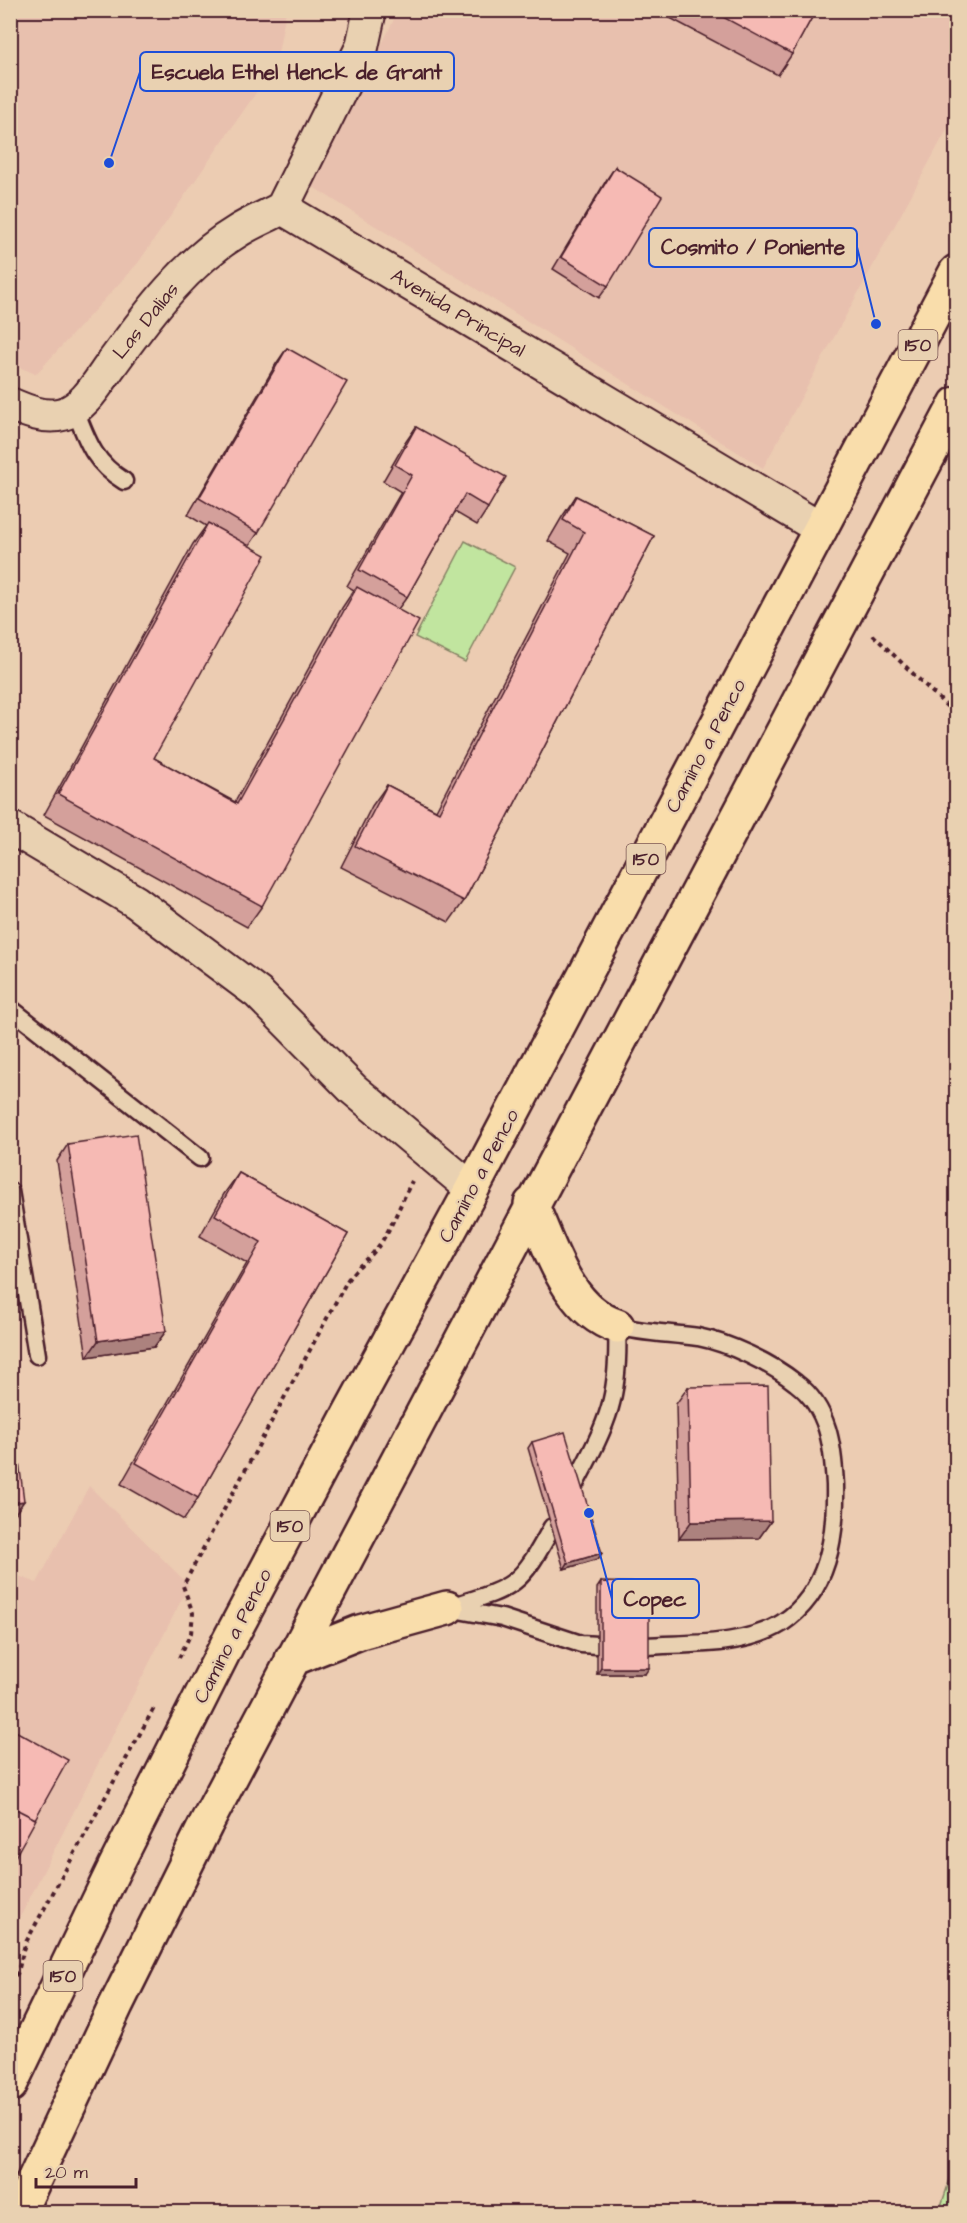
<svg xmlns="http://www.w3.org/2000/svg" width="967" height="2223" font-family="'Architects Daughter',sans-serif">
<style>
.built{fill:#e8c0ae}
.green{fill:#c1e59f;stroke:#868265;stroke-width:1.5}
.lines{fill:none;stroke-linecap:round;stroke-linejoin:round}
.service-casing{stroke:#4a1f2b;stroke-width:21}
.minor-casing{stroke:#4a1f2b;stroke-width:36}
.trunk-casing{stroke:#4a1f2b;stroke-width:38}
.path{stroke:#4a1f2b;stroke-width:4;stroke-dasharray:4.5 4.5;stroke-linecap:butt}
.service{stroke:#e9d1b1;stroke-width:16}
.minor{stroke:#e9d1b1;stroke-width:32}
.trunk{stroke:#f9ddab;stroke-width:33}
.wall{fill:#d4a09b;stroke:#4a1f2b;stroke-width:1.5}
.shaded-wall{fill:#ac827e;stroke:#4a1f2b;stroke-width:1.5}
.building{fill:#f6bab4;stroke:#4a1f2b;stroke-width:1.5}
.labels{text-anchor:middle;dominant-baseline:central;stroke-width:4.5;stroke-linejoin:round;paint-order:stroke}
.shield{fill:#e9d1b1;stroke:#7a5453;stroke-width:1.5}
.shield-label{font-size:18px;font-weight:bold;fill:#4a1f2b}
.street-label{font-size:20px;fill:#4a1f2b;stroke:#e9d1b1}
.leader{fill:none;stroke:#1d4ed8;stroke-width:2}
.callout-dot{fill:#1d4ed8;stroke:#e9d1b1;stroke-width:2}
.callout{fill:#e9d1b1;stroke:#1d4ed8;stroke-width:2}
.callout-label{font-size:21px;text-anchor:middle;font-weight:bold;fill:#4a1f2b}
</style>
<rect width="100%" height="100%" fill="#ecccb2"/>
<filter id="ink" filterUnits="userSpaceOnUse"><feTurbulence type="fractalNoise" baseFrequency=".0167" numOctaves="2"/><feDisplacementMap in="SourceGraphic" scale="12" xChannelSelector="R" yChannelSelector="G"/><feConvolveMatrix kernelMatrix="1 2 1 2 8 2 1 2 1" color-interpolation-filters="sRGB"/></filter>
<g filter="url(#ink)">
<path class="built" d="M10,11H286L276,64L138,263L36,374L11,364Z
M398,11H956V113L763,468L313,187Z
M89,1486L189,1585L11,1935V1573L37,1583Z"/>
<path class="green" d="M465,541L515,567L465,662L415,637Z
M956,2161V2212H939Z"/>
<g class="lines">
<g class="service-casing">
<path id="service" d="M74,407C87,440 93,462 124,481
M10,1008L200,1158
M10,1191L37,1355
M575,1484C608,1421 620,1399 617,1326C643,1333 670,1333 698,1337C729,1343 771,1363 796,1383C829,1408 833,1447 835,1485C836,1536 829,1592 782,1623C744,1647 688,1643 645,1646
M450,1607C515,1587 519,1588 552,1527
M447,1608L502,1618L581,1644L597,1645"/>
</g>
<g class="minor-casing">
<path id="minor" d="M370,10L362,47L282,208L821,529
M10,404C26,411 45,419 63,414C85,408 100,379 113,362C148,314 186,262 238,231C252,222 268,216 282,208
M10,827L136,902L258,993L353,1089L472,1189"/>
</g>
<g class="trunk-casing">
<path id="trunk" d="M531,1204C551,1248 567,1310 617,1326
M292,1659L360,1632L447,1608
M10,2085L115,1867L230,1639L350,1413L472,1189L956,272
M19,2212L116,2005L206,1824L956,404"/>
</g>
<path class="path" d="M873,635L956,715
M179,1658L191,1633L193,1613L183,1586L347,1281C357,1266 363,1264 373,1253C390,1234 400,1204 412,1181
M10,1983L18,1972L25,1944L154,1708"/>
<use href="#service" class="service"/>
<use href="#minor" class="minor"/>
<use href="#trunk" class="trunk"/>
</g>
<path class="wall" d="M655,10H816L792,54L778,75Z
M615,167L608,286L599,298L553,269L607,179Z
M287,348L258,533L249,546L154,758L235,802L342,608L354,590L347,586L401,492L383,481L405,443L416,427L488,508L477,525L455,512L407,597L398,609L262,906L247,927L44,815L193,544L206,526L188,515L276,364Z
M576,496L654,536L464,901L449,922L341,867L372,806L387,785L436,810L570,553L548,541L562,517Z
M68,1144L166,1331L154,1347L87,1357L57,1161Z
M239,1173L348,1234L198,1498L184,1520L121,1484L247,1263L200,1236L224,1194Z
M688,1387L771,1521L759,1538L679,1539L676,1404Z
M532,1442L602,1553L598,1559L564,1569L528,1448Z
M601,1582L645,1674H597V1588Z"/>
<path class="shaded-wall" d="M166,1331L154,1347L87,1357L98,1341Z
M24,1501L10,1521V1503Z
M771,1521L759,1538L679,1539L691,1522Z
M602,1553L598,1559L564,1569L568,1563Z
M601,1668H649L645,1674H597Z"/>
<path class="building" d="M710,10H816L792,54Z
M615,167L662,196L608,286L561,257Z
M287,348L347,382L258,533L199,498Z
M416,427L506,477L488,508L465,494L407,597L359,570L412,475L395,465Z
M576,496L654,536L464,901L355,846L387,785L439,812L584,532L563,520Z
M208,523L266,555L154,758L237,804L357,587L419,621L262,906L58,794Z
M136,1134L166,1331L98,1341L68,1144Z
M239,1173L348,1234L198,1498L136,1463L261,1242L215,1215Z
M768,1386L771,1521L691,1522L688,1387Z
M10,1390L24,1501L10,1503Z
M565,1432L602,1553L568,1563L532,1442Z
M601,1582L649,1583V1668H601Z
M10,1728L68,1760L35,1819L10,1806Z
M10,1806L36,1819L10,1866Z"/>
</g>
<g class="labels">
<g class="shield">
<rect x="898.5" y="330" width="39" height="30" rx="4.5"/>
<rect x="626.5" y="844" width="39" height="30" rx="4.5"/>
<rect x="270.5" y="1511" width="39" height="30" rx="4.5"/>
<rect x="43.5" y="1961" width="39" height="30" rx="4.5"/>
</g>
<g class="shield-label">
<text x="918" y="345">150</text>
<text x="646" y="859">150</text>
<text x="290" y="1526">150</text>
<text x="63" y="1976">150</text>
</g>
<g class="street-label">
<text transform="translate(458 313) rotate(31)">Avenida Principal</text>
<text transform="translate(146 321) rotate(-51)">Las Dalias</text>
<text transform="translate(706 746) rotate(-62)">Camino a Penco</text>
<text transform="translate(479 1176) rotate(-62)">Camino a Penco</text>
<text transform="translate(233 1636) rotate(-63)">Camino a Penco</text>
</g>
</g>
<path class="leader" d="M109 163L140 72M876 324L857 247M589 1513L612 1599"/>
<g class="callout-dot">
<circle cx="109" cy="163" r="6"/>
<circle cx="876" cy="324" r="6"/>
<circle cx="589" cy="1513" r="6"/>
</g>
<g class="callout">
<rect x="140" y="52" width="314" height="39" rx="6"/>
<rect x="649" y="228" width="208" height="39" rx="6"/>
<rect x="612" y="1579" width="87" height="39" rx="6"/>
</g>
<g class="callout-label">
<text x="297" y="79">Escuela Ethel Henck de Grant</text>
<text x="753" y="254">Cosmito / Poniente</text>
<text x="655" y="1606">Copec</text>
</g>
<rect width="967" height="2223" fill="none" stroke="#e9d1b1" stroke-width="36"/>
<rect x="18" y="18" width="931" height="2187" fill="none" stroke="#4a1f2b" stroke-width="2" filter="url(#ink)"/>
<path d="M36 2178v9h100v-9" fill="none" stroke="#4a1f2b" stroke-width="3"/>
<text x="45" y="2178" font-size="18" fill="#4a1f2b" stroke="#e9d1b1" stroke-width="4.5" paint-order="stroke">20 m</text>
</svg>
